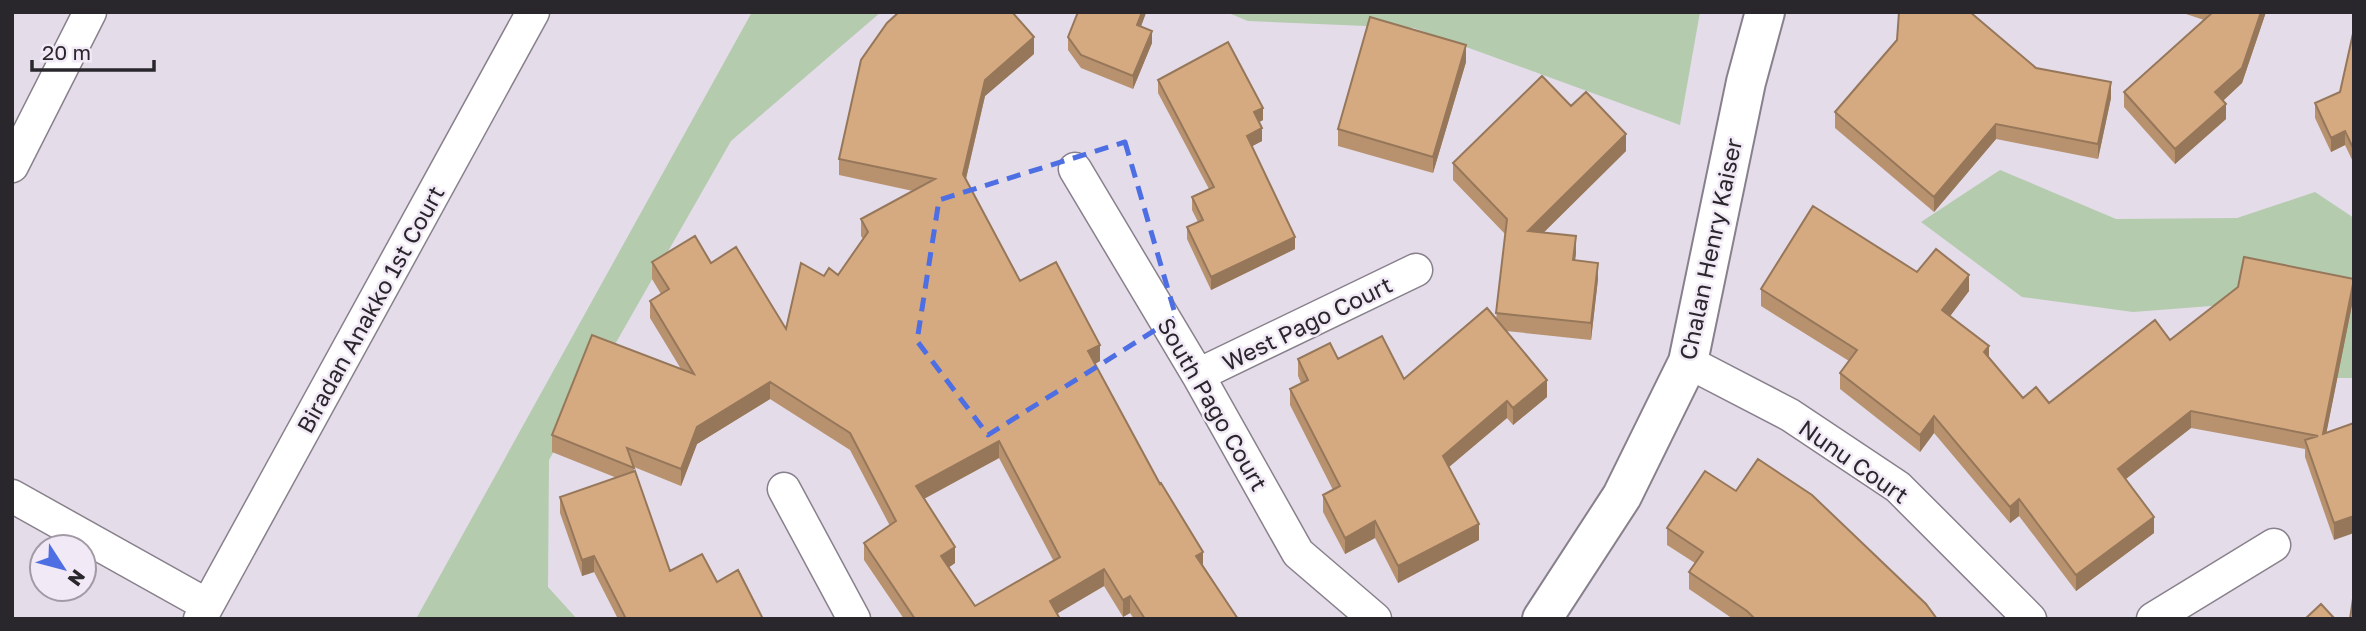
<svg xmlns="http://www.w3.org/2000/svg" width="2366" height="631" font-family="'Golos Text',sans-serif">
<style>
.green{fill:#b4cbae}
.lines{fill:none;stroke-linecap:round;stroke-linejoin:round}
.street-casing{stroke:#88808c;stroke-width:35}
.secondary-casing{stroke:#88808c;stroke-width:42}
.street{stroke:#fff;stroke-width:32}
.secondary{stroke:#fff;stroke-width:38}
.wall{fill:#b8926f;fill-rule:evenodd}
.shaded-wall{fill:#96775a}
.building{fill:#d6aa81;stroke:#96775a;stroke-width:2;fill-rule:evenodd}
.marked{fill:none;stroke:#4e6fe3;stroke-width:5;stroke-dasharray:14 9;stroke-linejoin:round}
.labels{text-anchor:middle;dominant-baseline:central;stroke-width:5;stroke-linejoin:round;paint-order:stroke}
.street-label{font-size:23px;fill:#2a272c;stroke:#f2e9f6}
</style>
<rect width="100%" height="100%" fill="#e4dce9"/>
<path class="green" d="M752,12H881L731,141L549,460L548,587L577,619H416Z
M1226,12H1700L1680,125L1414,28L1248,21Z
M2000,170L2116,219L2237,218L2315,192L2354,218V378H2337L2353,295L2133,312L2022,297L1921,222Z"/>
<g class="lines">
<g class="street-casing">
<path id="street" d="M12,166L90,12
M1075,169L1198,375L1298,553L1375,619
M1688,362L1790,415L1898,487L2030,619
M1198,375L1416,270
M784,489L854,619
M12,496L207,605
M200,619L533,12
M2153,619L2274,545"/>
</g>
<g class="secondary-casing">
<path id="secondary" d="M1542,619L1622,496L1688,362L1746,82L1765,12"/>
</g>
<use href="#street" class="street"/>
<use href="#secondary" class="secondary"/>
</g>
<path class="wall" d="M1146,12L1141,26L1152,43L1133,89L1081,68L1068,50V37Z
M2180,12H2266L2242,83L2223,101L2226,119L2175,164L2124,107V92L2204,20Z
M2354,29V164L2345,145L2331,152L2315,118V103L2340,92Z
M1034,54L985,96L966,179L1020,281L1100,361L1095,364L1203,565L1238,619H1134L1130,613L1123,617L1104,586L1057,613L1060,619H904L864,560V543L890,526L850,450L770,399L697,444L681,486L634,467V471L670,571L717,582L763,619H618L594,572L582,576L560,513V497L617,478L552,452V435L681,369L650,318V301L661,294L652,279V262L711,263L786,329L824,276L838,275L863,239L861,236V219L913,191L839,175V159ZM999,458L1053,560L975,606L949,567L955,563L924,499Z
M1466,62L1433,173L1338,146V129Z
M2036,68L2111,98L2098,159L1996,139L1934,212L1835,128V112Z
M1158,80L1263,120L1259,122L1262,141L1252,146L1295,249L1211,290L1187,239V227L1198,222L1192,210V197L1209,189L1158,93Z
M1571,106L1626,151L1543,233L1576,253L1575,260L1598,279L1591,340L1506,331L1547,397L1513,425L1507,418L1449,467L1479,540L1398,583L1375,538L1345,554L1323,512V495L1333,490L1290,405V389L1301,383L1298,376V359H1338L1404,379L1496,320L1505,234L1453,180V163Z
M1917,272L1969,291L1950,316L1989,357L2023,398L2049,403L2170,340L2354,295L2326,433L2354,423L2334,540L2305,457V449L2191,428L2126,479L2154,533L2076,591L2019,516L2010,523L1934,433L1920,452L1840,389V373L1849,361L1761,306V289Z
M1667,528L1937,619H1733L1689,589V572L1695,563L1667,545Z"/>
<path class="shaded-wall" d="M1142,12H1146V13L1137,37V25Z
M2261,12H2266L2242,83L2215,108V92Z
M1152,31V43L1133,89V76Z
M1034,37V54L985,96L963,191V174L985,80Z
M1466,45V62L1433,173V157Z
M2111,82V98L2098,159V144Z
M2226,104V119L2175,164V149Z
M1263,108V120L1254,125V112Z
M1996,124V139L1934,212V197Z
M1262,128V141L1247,149V136Z
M2345,131V145L2331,152V138Z
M1626,134V151L1528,248V231Z
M1576,236V253L1573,276V260Z
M1295,237V249L1211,290V277Z
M1598,263V279L1591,340V323Z
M1969,275V291L1942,327V310Z
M2354,279V295L2323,450V434Z
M1100,345V361L1088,368V351Z
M1989,346V363L1984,352Z
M1547,380V397L1513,425V408Z
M770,382V399L697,444L681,486V469L697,427Z
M1507,401V418L1443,472V456Z
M2191,411V428L2118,485V469Z
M1934,416V433L1920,452V435Z
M999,441V458L916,503V486Z
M2019,499V516L2010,523V507Z
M2354,516V533L2334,540V523Z
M2154,517V533L2076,591V575Z
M1375,521V538L1345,554V538Z
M1479,524V540L1398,583V566Z
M955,547V563L941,573V556Z
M1203,552V568L1196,556Z
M594,556V572L582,576V560Z
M1104,569V586L1050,618V601Z
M1130,596V613L1123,617V600Z"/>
<path class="building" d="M899,12H1012L1034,37L985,80L963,174L1020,281L1056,262L1100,345L1088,351L1160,484L1161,483L1203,552L1196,556L1238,619H1145L1130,596L1123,600L1104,569L1050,601L1060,619H915L864,543L896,521L850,433L770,382L697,427L681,469L627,448L634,468L552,435L592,335L694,374L650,301L669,289L652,262L695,236L711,263L736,247L786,329L801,263L824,276L829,268L838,275L868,232L861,219L935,179L839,159L861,60L887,23ZM999,441L1060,557L975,606L941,556L955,547L916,486Z
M1078,12H1142L1137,25L1152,31L1133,76L1081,55L1068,37Z
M1899,12H1970L2036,68L2111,82L2098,144L1996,124L1934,197L1835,112L1897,40Z
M2213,12H2261L2242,68L2215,92L2226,104L2175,149L2124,92Z
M1370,17L1466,45L1433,157L1338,129Z
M2354,29V150L2345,131L2331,138L2315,103L2340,92Z
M1228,42L1263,108L1254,112L1262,128L1247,136L1295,237L1211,277L1187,227L1203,220L1192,197L1214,187L1158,80Z
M1542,76L1571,106L1586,92L1626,134L1528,231L1576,236L1573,260L1598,263L1591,323L1496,313L1507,219L1453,163Z
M1813,206L1917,272L1936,249L1969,275L1942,310L1989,346L1984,352L2023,398L2036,387L2049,403L2155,320L2170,340L2238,287L2244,257L2354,279L2323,434L2354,423V516L2334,523L2305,440L2318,436L2191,411L2118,469L2154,517L2076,575L2019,499L2010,507L1934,416L1920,435L1840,373L1857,350L1761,289Z
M1487,308L1547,380L1513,408L1507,401L1443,456L1479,524L1398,566L1375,521L1345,538L1323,495L1340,486L1290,389L1308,380L1298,359L1330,343L1338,359L1382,336L1404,379Z
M1758,459L1812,495L1926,604L1937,619H1755L1747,611L1689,572L1703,552L1667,528L1705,471L1736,491Z
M635,471L670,571L702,554L717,582L738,570L763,619H626L594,556L582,560L560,497Z
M2354,592V619H2350Z
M2321,604L2335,619H2305Z"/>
<path class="marked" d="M1125,142L1176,317L988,435L917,341L939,200Z"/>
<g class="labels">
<g class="street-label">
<text transform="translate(1710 249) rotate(-78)">Chalan Henry Kaiser</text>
<text transform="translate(370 309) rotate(-61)">Biradan Anakko 1st Court</text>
<text transform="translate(1307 323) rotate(-26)">West Pago Court</text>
<text transform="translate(1213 404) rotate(60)">South Pago Court</text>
<text transform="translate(1854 461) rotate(35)">Nunu Court</text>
</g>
</g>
<rect width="2366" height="631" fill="none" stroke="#2a272c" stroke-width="28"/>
<g transform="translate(63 568) rotate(126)"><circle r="33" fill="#f2e9f6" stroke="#a29ba5" stroke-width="2"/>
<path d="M0-5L12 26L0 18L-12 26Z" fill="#4e6fe3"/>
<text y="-10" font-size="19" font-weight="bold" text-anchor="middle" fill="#2a272c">N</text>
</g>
<path d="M32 60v10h122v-10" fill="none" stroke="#2a272c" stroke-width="3.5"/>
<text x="42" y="60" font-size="21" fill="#2a272c" stroke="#f2e9f6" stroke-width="5" paint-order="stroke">20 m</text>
</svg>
